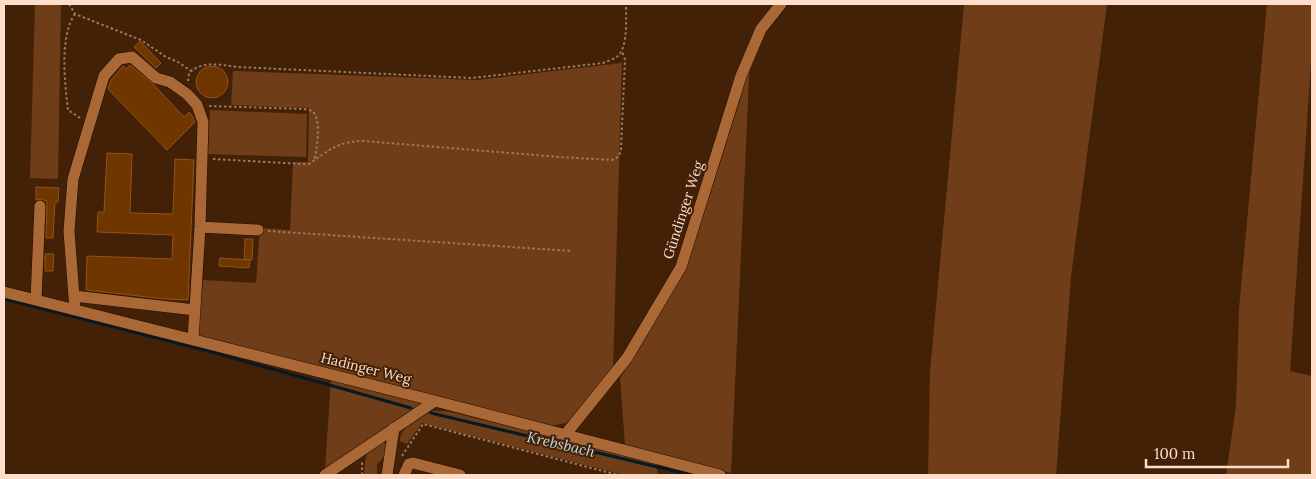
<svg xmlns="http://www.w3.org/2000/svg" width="1316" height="479" font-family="Lora,serif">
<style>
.green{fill:#6f3e18}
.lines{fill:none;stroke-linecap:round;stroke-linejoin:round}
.stream{stroke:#061924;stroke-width:3}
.building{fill:#6f3600;stroke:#92521e}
.minor-casing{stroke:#220d01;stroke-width:12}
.path{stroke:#9a7962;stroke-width:2;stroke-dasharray:2.5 2.5;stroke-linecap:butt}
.minor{stroke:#ab6837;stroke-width:11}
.labels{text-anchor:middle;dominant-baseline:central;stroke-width:4;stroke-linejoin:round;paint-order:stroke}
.street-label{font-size:14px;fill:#fddeca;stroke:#432106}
.water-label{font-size:15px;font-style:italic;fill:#bcd8ea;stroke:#432106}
</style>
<rect width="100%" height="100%" fill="#432106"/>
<path class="green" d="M35,4H61L58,179L30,178Z
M964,4H1107L1071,276L1056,475H928L930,371Z
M1267,4H1312V48L1290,371L1312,376V475H1226L1236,406L1239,309Z
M750,57L731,473L625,445L620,378L686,270L740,100Z
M622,63L613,370L571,422L551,426L198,336L203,280L256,283L260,228L290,230L293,162H308L309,108L231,105L233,71L477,80Z
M210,110L307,114L306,157L208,154Z
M331,378L425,402L325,470Z
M433,411H446L655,461L658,474L662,475H624L422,423L407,444L400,441C400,425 421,417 433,411Z
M383,442L388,445V453L377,464V475H364C366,453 364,454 383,442Z"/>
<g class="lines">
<path class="stream" d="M4,299L208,351L411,408
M431,413L691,475"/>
</g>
<path class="building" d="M140,41L161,63L156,68L134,47Z
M130,65L154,85L184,117L189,112L193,117L195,122L167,150L108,89L111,80L123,66L126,69Z
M196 82a16 16 0 1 1 32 0a16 16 0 1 1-32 0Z
M107,153L132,154L130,213L173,214L175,159L194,160L188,300L165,299L86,290L87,256L172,259L173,235L97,232L98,212H104Z
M36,187L59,188L58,202H55L53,238H46L47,201L41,199L36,200Z
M245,239H253L252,260L244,259Z
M45,254H54L53,271H45Z
M220,258L250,260L249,268L219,266Z"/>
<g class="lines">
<g class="minor-casing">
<path id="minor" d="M200,227L258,230
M4,292L435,401L720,475
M74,296L195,310
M36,300L40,206
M75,310L69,231L73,179L104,76L119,59L132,57L156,78L170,82L187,94L197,105L203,122L200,227L193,340
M565,435L627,358L681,267L741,76L761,29L781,4
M325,475L435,401
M387,475L394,428
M404,475L409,464L413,463L460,475"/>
</g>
<path class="path" d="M69,4L75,14L141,40L166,57L178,62L191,71
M75,14C59,37 65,84 68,110L80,118
M188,81L189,73C203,60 220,65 238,67L472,78L603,63C608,61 614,59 618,56C628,47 626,17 626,4
M209,106L304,109C307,110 310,110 312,111C322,118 317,151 314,161
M213,159L303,164H309C329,150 339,141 364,141L559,157L612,160C618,158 620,155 621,149L625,60L622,51
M268,231L572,251
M402,456L423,424L618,475
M362,475V461"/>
<use href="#minor" class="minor"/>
</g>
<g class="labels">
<g class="street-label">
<text transform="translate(683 210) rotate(-72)">Gündinger Weg</text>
<text transform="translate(366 368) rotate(14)">Hadinger Weg</text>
</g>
<g class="water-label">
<text transform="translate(561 444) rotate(13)">Krebsbach</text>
</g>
</g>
<rect width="1316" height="479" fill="none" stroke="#fddeca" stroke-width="10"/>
<path d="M1146 459v8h142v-8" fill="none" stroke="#fddeca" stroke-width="2.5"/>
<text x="1154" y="459" font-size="15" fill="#fddeca" stroke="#432106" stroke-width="4" paint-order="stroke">100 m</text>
</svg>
